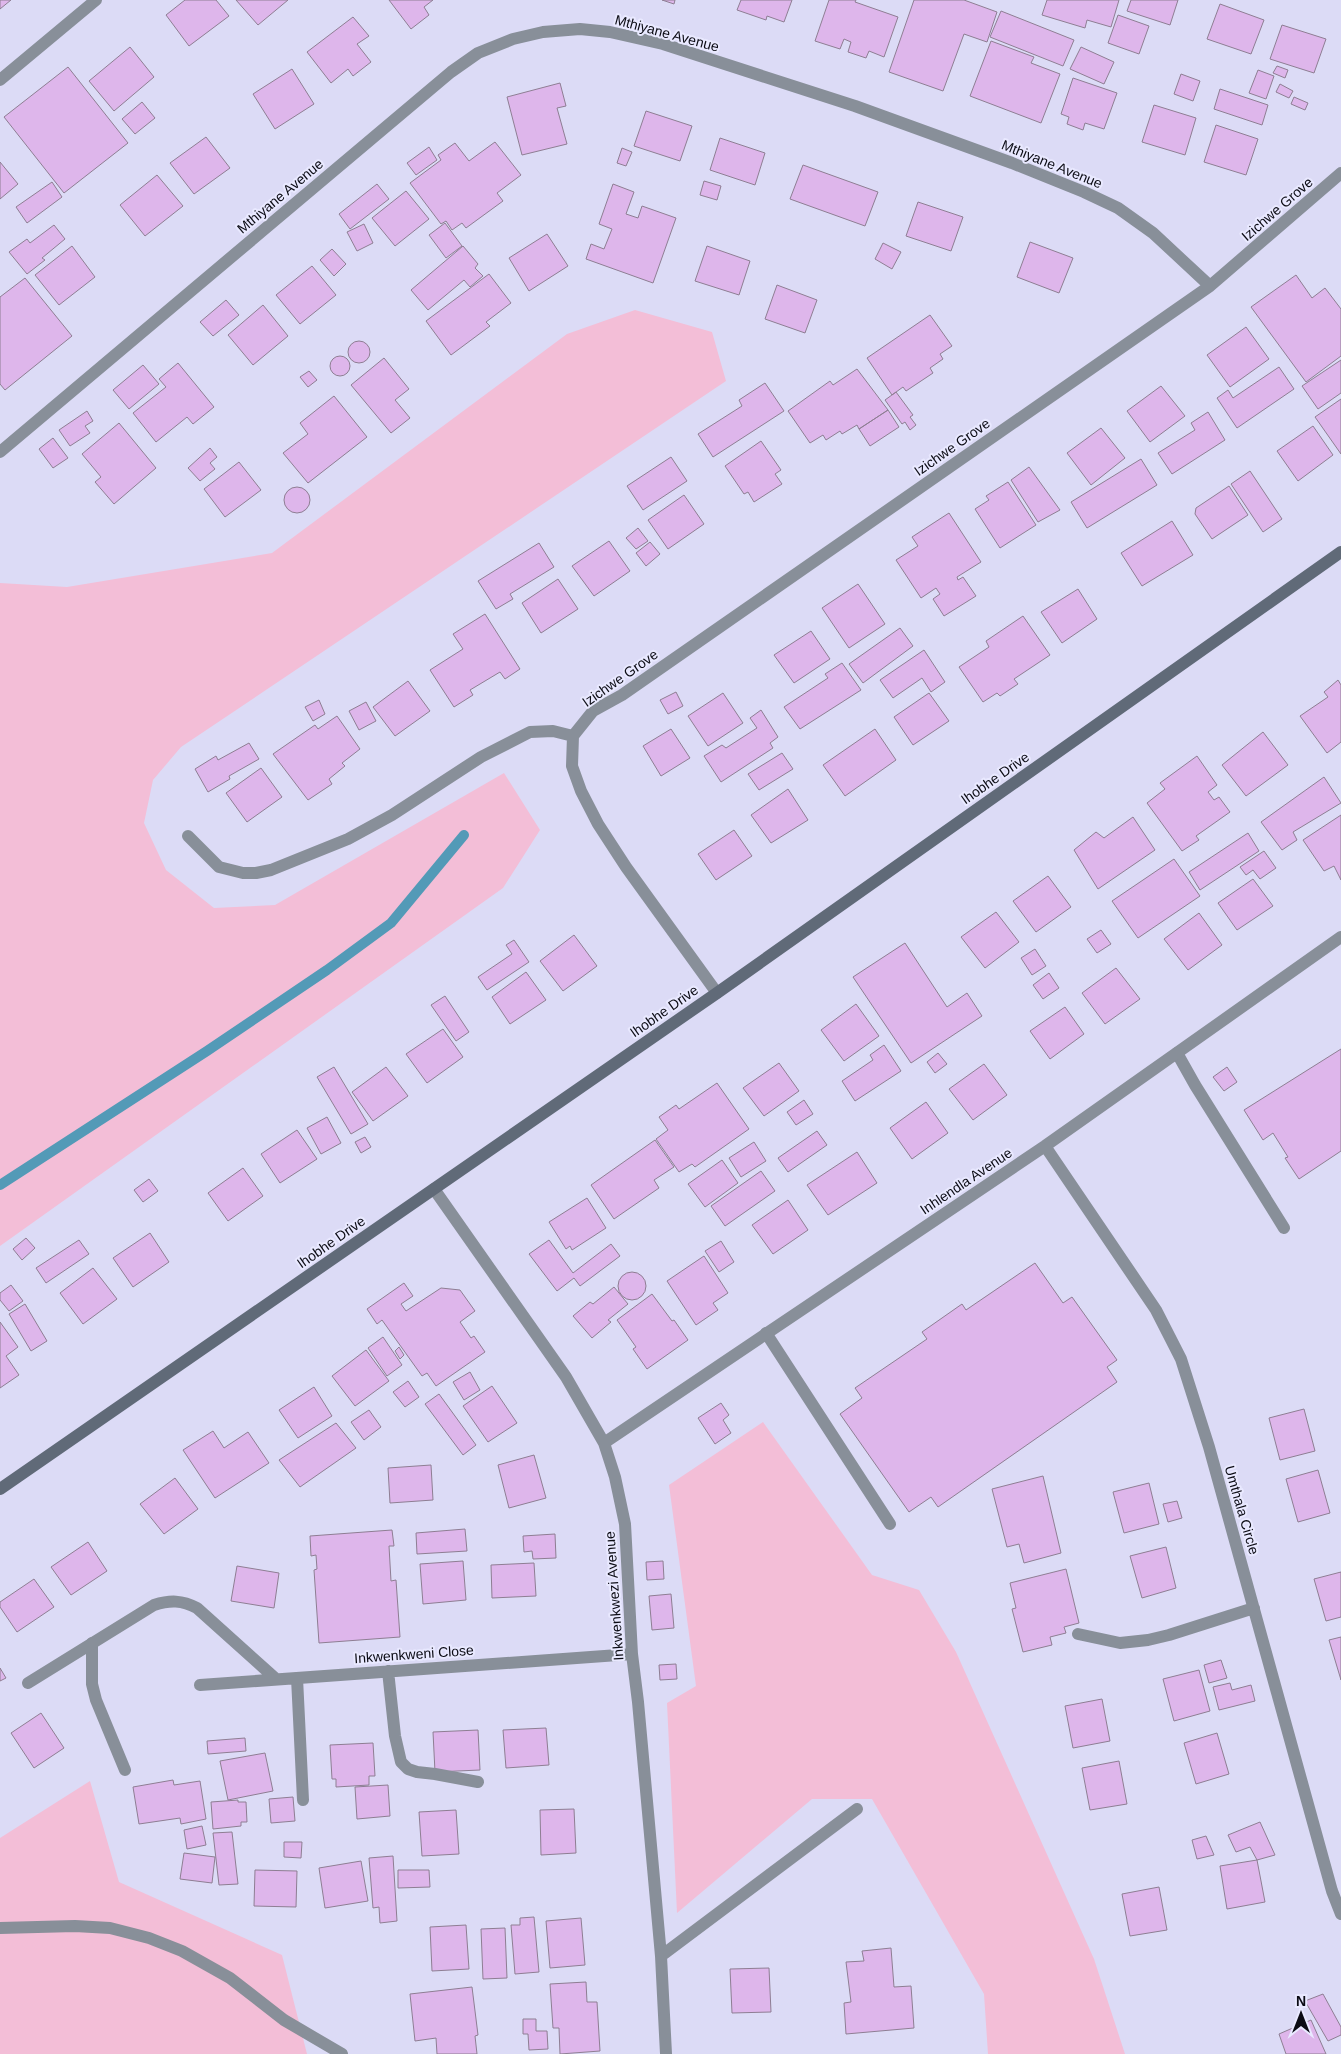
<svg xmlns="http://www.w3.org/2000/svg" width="1341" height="2054" font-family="Helvetica,sans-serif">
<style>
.green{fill:#f3bed7}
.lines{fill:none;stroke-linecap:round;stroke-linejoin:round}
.stream{stroke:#539ab7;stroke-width:10}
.building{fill:#deb6eb;stroke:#8e7e93}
.lane{stroke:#888f99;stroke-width:12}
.street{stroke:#888f99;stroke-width:12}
.secondary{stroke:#606a78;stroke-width:12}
.labels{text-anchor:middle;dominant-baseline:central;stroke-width:4;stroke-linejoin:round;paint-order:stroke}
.street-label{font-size:14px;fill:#0b0b14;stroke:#e9e9ff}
</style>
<rect width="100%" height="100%" fill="#dcdbf6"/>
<path class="green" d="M635,310L712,332L726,381L181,747L153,780L144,823L166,870L214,908L275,905L504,773L540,830L503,888L0,1246V583L67,587L272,553L567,334Z
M763,1422L872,1575L919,1590L956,1652L1094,1959L1125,2054H988L984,1994L872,1799H812L677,1913L667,1703L696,1686L669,1485Z
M90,1781L119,1882L282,1955L307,2054H0V1838Z"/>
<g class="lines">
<path class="stream" d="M0,1185L207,1051L327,970L391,923L464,835"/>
</g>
<path class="building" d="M0,0H11L0,9Z
M185,0H216L229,16L189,46L166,15Z
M236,0H288L258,25Z
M389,0H433L424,7L429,15L411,29Z
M662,0H675L674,4Z
M741,0H792L784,22L767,16L766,20L737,10Z
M829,0H856L855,2L898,17L884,57L869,51L866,58L848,52L851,42L844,39L840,49L815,41Z
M914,0H964L997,12L987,42L964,34L943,91L889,72Z
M1047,0H1119L1111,27L1087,20L1085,28L1042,15Z
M1131,0H1178L1170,25L1127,11Z
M1220,4L1264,20L1251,54L1207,39Z
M1001,11L1074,40L1063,66L990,37Z
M1118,15L1149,26L1139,54L1108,43Z
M353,17L369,36L357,44L371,62L353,76L348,69L331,83L307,52Z
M1282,25L1326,39L1314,73L1270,59Z
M991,41L1034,57L1031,63L1060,74L1041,123L970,96Z
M130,47L154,77L114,111L89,81Z
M1081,47L1114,62L1104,84L1070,69Z
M1277,66L1288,70L1285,78L1273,73Z
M68,67L128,143L64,193L4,117Z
M292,69L314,104L275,129L253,94Z
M1258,70L1274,76L1266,99L1249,93Z
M1181,74L1200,81L1193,101L1174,94Z
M1073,78L1117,93L1104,129L1085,123L1083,130L1067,124L1069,117L1061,114Z
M560,83L566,106L557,108L567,144L522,155L507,97Z
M1280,84L1293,91L1289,98L1276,92Z
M1220,89L1268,105L1262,125L1214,109Z
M1294,97L1308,103L1305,110L1291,104Z
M142,102L155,118L135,134L122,119Z
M1154,105L1196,118L1185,155L1142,142Z
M646,111L692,126L680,161L634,146Z
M1216,125L1258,139L1246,175L1204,162Z
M206,137L230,168L194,194L170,163Z
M720,138L765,153L755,185L710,170Z
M495,142L521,175L497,193L503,201L466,228L462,223L452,230L446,221L441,224L410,183L441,160L438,155L455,143L469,161Z
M429,147L437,160L416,175L407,163Z
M622,148L632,152L626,166L617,163Z
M0,162L18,184L0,199Z
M803,165L878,192L865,226L790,199Z
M157,175L183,206L145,236L120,205Z
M704,181L721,186L717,200L700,195Z
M52,182L62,197L27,223L16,207Z
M377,184L389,199L350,229L339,214Z
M613,184L634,192L626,214L638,218L642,206L676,218L653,283L586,259L591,244L604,249L612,229L599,224Z
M406,191L429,219L395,246L372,218Z
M918,202L963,217L951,251L906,236Z
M445,223L462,246L446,258L429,235Z
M364,224L373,243L357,251L347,232Z
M54,225L65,239L42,258L45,260L27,274L9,252L27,239L30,243Z
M547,234L568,266L529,291L509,258Z
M1030,242L1073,258L1059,293L1017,277Z
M883,243L901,252L892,269L875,259Z
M72,246L95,277L59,305L35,275Z
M463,246L478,264L475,268L483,276L470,287L464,280L428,310L411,290Z
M707,246L750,261L739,295L695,281Z
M332,249L346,264L334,276L320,260Z
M312,266L336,295L300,324L276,295Z
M489,274L511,303L486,322L490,326L451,355L426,321Z
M1296,275L1312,298L1325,288L1341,309V356L1306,382L1251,307Z
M25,278L72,336L5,390L0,384V297Z
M777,285L817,300L805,333L765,319Z
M226,300L239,315L213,336L200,322Z
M263,305L288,336L253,365L228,335Z
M930,315L952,346L940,354L943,359L930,368L933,373L906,391L903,387L892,395L867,358Z
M1246,327L1269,359L1230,387L1207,355Z
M348 352a11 11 0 1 1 22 0a11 11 0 1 1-22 0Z
M330 366a10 10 0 1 1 20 0a10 10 0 1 1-20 0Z
M384,358L409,389L395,400L410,418L391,433L351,385Z
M1341,360V393L1318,409L1302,386Z
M178,363L214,407L193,424L187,417L156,442L133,413L166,387L159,379Z
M143,365L159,384L129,409L113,390Z
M1279,367L1294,389L1237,428L1217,398L1228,390L1233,398Z
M857,369L888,410L859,429L857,425L842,434L840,431L826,440L823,435L810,443L788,411L830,381L833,385Z
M309,371L317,380L308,387L300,377Z
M765,383L784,411L713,457L698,434L742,406L739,400Z
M1161,386L1185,416L1150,442L1127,411Z
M896,392L913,415L910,417L916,425L910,430L905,422L902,424L885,400Z
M334,396L367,437L308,483L283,453L308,434L300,423Z
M1341,399V454L1315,417Z
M888,410L899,427L870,446L859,429Z
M87,411L93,421L85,426L90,433L70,446L59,430Z
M1208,412L1225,440L1172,474L1158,453L1195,430L1191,423Z
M119,423L156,468L114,504L95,482L101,477L82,454Z
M1313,426L1333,455L1298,481L1277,451Z
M1101,428L1125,458L1091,485L1067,453Z
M53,438L68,458L53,468L39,449Z
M761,441L781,470L775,474L782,484L754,502L748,492L744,494L725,466Z
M210,448L217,457L210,463L215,469L200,481L188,468Z
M671,457L687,481L643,510L627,486Z
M1141,459L1157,485L1087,528L1071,502Z
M239,462L261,490L225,517L204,489Z
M1029,467L1060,510L1038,522L1011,480Z
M1250,471L1282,519L1263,532L1231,484Z
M1008,482L1036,525L1000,548L975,509L989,500L986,496Z
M1229,486L1248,515L1212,539L1195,514L1196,508Z
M284 500a13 13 0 1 1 26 0a13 13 0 1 1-26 0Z
M684,495L704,524L668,549L648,520Z
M949,513L981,562L957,577L958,580L963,577L976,596L944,616L933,599L940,594L936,588L921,598L896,560L918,546L912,537Z
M1172,521L1193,555L1142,586L1121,553Z
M638,528L648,541L636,549L626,538Z
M609,541L630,571L594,596L572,566Z
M650,542L660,554L646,566L636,553Z
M539,543L554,567L510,594L513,599L496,609L478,581Z
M558,579L578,609L541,633L522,603Z
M858,584L885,624L849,648L822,608Z
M1078,589L1097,619L1062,643L1041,612Z
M485,614L520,669L505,679L500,672L470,690L473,695L454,707L430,670L463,649L453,634Z
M1023,616L1050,655L1014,679L1018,684L1000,696L997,693L983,702L959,667L989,647L986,641Z
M900,628L913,646L863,683L849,664Z
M811,631L830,659L794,683L774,655Z
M924,650L945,682L931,692L922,678L893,698L880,680Z
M842,663L861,690L800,729L784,707L828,678L825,674Z
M1338,680L1341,685V742L1327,753L1300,716L1328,697L1324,692Z
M408,681L430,711L395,736L373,707Z
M676,692L683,706L668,714L660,700Z
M723,693L743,723L708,746L688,716Z
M929,693L949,721L913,745L894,717Z
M319,700L325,714L313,721L305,707Z
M366,702L376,721L359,730L349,711Z
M761,710L778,737L770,743L773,748L721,782L704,756L722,745L726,748L757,728L750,718Z
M337,716L360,749L342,763L345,766L329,779L332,784L308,800L273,754L315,725L318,729Z
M671,729L690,758L661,776L643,746Z
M875,729L896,760L845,796L823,765Z
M1263,732L1288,765L1246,796L1222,765Z
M249,743L259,759L229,776L230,779L208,792L195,769L216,756L218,760Z
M782,753L793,769L759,790L748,774Z
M1197,756L1217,785L1208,792L1214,800L1219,797L1230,812L1196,836L1199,840L1182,851L1147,803L1165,789L1160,783Z
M261,768L282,797L247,822L226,793Z
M1324,777L1341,803L1293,832L1297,840L1282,850L1261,822Z
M788,789L808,820L771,843L751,815Z
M1341,815V880L1334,866L1324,871L1303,840Z
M1133,817L1155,850L1098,889L1074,850L1096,832L1104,838Z
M734,830L752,856L716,880L698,854Z
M1248,833L1259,851L1200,890L1189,872Z
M1264,851L1276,868L1260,879L1253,870L1246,875L1240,867Z
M1174,859L1200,896L1138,938L1112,901Z
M1048,876L1071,907L1036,932L1013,901Z
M1253,879L1273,906L1237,930L1218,903Z
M996,912L1019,942L985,968L961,937Z
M1199,913L1222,945L1188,970L1164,939Z
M1101,930L1111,944L1097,953L1087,939Z
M574,935L597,966L563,991L540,961Z
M514,940L529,962L487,990L478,977L512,954L506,945Z
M905,943L947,1007L967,993L982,1016L911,1063L853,977Z
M1035,949L1046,966L1032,975L1021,958Z
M1116,968L1140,999L1105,1024L1082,993Z
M526,972L546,1000L510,1024L492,997Z
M1049,973L1059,988L1043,999L1033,985Z
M445,996L469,1032L456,1041L431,1005Z
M856,1004L879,1036L844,1061L821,1030Z
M1065,1007L1084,1034L1050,1059L1030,1031Z
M443,1029L463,1057L427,1083L406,1054Z
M884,1045L901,1071L855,1101L842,1081L873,1060L870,1055Z
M1341,1049V1151L1299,1179L1285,1158L1288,1157L1273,1133L1263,1140L1244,1110Z
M938,1053L947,1064L935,1073L927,1062Z
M779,1063L799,1091L764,1116L743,1088Z
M984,1064L1007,1095L973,1120L949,1089Z
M334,1067L368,1124L351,1134L317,1077Z
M386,1067L408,1096L373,1121L352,1092Z
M1227,1067L1237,1082L1224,1091L1213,1077Z
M717,1083L749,1129L695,1167L692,1164L679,1172L656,1139L668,1130L659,1117L676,1105L679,1109Z
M804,1100L813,1114L796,1125L787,1112Z
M926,1102L948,1133L912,1159L890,1128Z
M327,1117L341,1143L321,1154L307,1128Z
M297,1130L317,1159L280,1183L261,1154Z
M817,1131L827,1145L788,1172L778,1158Z
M365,1137L371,1147L361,1153L355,1142Z
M655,1140L674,1167L654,1180L659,1188L614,1219L591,1185Z
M754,1142L766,1161L741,1177L729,1158Z
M857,1152L877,1183L828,1215L807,1185Z
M722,1160L738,1183L705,1207L688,1184Z
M243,1168L263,1196L228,1221L208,1193Z
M761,1171L775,1191L725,1226L711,1206Z
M149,1179L158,1191L143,1202L134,1190Z
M587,1198L606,1228L572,1250L570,1246L566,1249L549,1222Z
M788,1200L808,1230L773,1254L752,1225Z
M150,1233L169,1262L133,1287L113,1258Z
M26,1238L35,1248L22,1260L13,1249Z
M79,1240L89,1254L46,1283L36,1268Z
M549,1240L573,1273L611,1244L620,1256L580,1286L574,1278L557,1291L529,1254Z
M721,1241L734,1262L719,1272L705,1251Z
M704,1256L728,1293L713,1303L718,1310L696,1325L667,1281Z
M1035,1263L1063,1303L1072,1297L1117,1360L1107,1367L1117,1382L938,1507L931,1497L909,1512L840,1414L862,1398L855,1388L927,1339L922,1332L962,1304L966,1310Z
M93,1268L117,1299L83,1324L60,1293Z
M618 1286a14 14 0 1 1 28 0a14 14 0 1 1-28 0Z
M404,1283L413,1296L401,1304L406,1311L441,1288L460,1290L475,1311L460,1322L471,1338L474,1336L485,1352L436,1386L427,1373L422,1376L382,1320L377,1324L367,1309Z
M11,1285L23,1301L9,1311L0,1300V1293Z
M614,1287L628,1304L608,1320L611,1322L592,1338L573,1316L590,1302L593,1304Z
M652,1294L672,1321L674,1320L688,1340L647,1369L633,1349L636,1347L617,1320Z
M25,1304L47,1341L31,1351L9,1314Z
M0,1322L18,1347L6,1356L19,1375L0,1388Z
M383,1337L402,1365L387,1376L368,1348Z
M399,1347L404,1355L400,1359L395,1351Z
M366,1350L389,1381L355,1406L332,1376Z
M470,1372L480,1390L464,1400L453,1382Z
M408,1381L419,1397L405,1407L393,1392Z
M492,1386L517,1423L488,1442L463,1406Z
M314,1387L332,1416L298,1438L279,1410Z
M439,1394L476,1445L463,1455L425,1404Z
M721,1403L729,1415L723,1420L731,1433L715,1444L698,1418Z
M1304,1409L1315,1451L1280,1460L1269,1418Z
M369,1410L381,1427L364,1440L351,1422Z
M336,1423L356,1448L300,1487L279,1460Z
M213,1431L224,1448L248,1432L269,1463L215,1498L183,1450Z
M534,1455L546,1498L509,1508L498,1465Z
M431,1465L433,1500L390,1503L388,1468Z
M1318,1470L1330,1513L1298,1522L1286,1479Z
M1043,1476L1061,1553L1024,1563L1019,1544L1007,1547L992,1489Z
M175,1478L198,1509L164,1534L140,1504Z
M1149,1483L1159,1524L1124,1533L1113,1492Z
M1177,1501L1182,1518L1168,1522L1163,1504Z
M465,1529L467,1551L417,1554L416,1533Z
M392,1530L394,1546H389L391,1581L396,1580L400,1637L319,1643L314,1570L317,1569L316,1555L311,1556L310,1536Z
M555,1534L556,1558L533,1559L532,1551L524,1552L523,1536Z
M88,1542L107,1571L71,1595L51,1567Z
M1166,1547L1176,1588L1142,1598L1130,1556Z
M463,1561L466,1600L423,1604L420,1564Z
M663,1561L664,1579L647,1580L646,1562Z
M534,1563L536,1596L492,1598L491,1565Z
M237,1566L279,1573L274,1608L231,1601Z
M1066,1569L1079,1623L1064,1627L1066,1633L1050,1637L1052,1645L1023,1652L1012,1609L1016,1608L1010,1583Z
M1341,1572V1617L1326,1621L1314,1579Z
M34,1579L54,1607L17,1632L0,1607V1602Z
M671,1594L674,1628L652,1630L649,1596Z
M1341,1637V1680L1329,1640Z
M1221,1660L1227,1678L1209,1683L1204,1665Z
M676,1664L677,1679L660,1680L659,1665Z
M0,1668L6,1678L0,1681Z
M1199,1670L1210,1711L1174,1721L1163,1679Z
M1230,1683L1232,1690L1251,1685L1255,1701L1219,1710L1213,1687Z
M1102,1699L1110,1741L1073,1748L1065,1706Z
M41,1713L64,1748L34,1768L11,1733Z
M546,1728L549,1765L506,1768L503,1730Z
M478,1730L480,1770L435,1772L433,1732Z
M1217,1733L1229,1774L1196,1784L1184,1743Z
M245,1738L246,1751L208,1754L207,1741Z
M373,1743L375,1776H369V1785L336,1787V1779H332L330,1745Z
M265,1753L273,1791L228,1800L220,1761Z
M1119,1761L1127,1804L1090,1810L1082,1768Z
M173,1780L174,1785L200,1781L206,1819L181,1824L180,1818L139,1824L133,1787Z
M388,1785L390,1816L357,1819L355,1787Z
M293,1797L295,1821L271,1823L269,1799Z
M238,1800V1802H246L247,1822H241V1826L213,1829L211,1802Z
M574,1809L576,1853L541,1855L540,1810Z
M456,1810L459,1854L422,1856L419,1812Z
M1260,1822L1275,1855L1257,1860L1250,1847L1236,1852L1228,1835Z
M202,1826L206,1845L187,1849L184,1830Z
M232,1832L238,1884L219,1885L213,1833Z
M1206,1836L1214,1855L1197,1859L1192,1840Z
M284,1842H302L301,1858L284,1857Z
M184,1853L215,1857L212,1883L180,1879Z
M393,1856L397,1921L380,1923L379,1907L373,1908L369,1858Z
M1257,1860L1265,1902L1227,1909L1220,1866Z
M361,1861L368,1901L325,1908L319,1868Z
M255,1870L297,1871L296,1907L254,1906Z
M398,1870H429L430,1887L398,1888Z
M1159,1887L1167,1930L1130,1936L1122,1894Z
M534,1917L539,1972L515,1974L511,1925H520V1918Z
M581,1918L585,1965L550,1968L546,1921Z
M466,1925L469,1969L432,1971L430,1927Z
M505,1928L507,1978L483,1979L481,1929Z
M891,1948L894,1987L911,1986L914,2028L846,2034L844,2003L851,2002L846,1962L864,1961L862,1951Z
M769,1968L771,2012L732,2013L730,1969Z
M586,1982L587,2002H597L600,2051L560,2054L559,2028H553L550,1984Z
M472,1987L478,2035L475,2036L477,2054H437L436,2038L415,2041L410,1994Z
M1323,1994L1341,2027V2035L1328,2041L1305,2001Z
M523,2019H536V2031H547L548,2049L529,2050L528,2034H523Z
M1311,2020L1326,2054H1286L1279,2034Z"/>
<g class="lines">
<path class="lane" d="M1177,1053L1195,1085L1284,1228
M766,1333L890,1524
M92,1643V1684L96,1700L125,1770"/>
<path class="street" d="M0,80L96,0
M0,452L451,72L478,53L513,39L543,32L580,29L610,32L663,44L855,106L1012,163L1084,192L1118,208L1153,233L1210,286
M188,836L219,867L243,873H256L271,870L348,839L392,815L481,757L530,732L553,731L573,736
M717,993L626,867L598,824L581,791L572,766L573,736L593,711L622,695L1210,286L1341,173
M1045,1146L1156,1310L1181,1359L1209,1447L1332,1891L1341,1914
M434,1189L566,1377L604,1443L615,1477L625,1524L632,1654L638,1702L661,1956L666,2054
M604,1443L1045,1146L1341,937
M1078,1634L1120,1643L1148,1640L1169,1635L1254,1608
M388,1671L395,1736L401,1762L408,1769L417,1772L435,1774L478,1782
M297,1678L303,1800
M28,1683L154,1605C170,1600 182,1600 197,1608L276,1679
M200,1685L632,1654
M0,1928L75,1926L110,1928L149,1938L182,1951L230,1978L284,2020L342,2054
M661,1956L857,1809"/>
<path class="secondary" d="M0,1489L717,993L1341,552"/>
</g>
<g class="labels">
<g class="street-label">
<text transform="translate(667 33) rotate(15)">Mthiyane Avenue</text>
<text transform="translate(1052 164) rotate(22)">Mthiyane Avenue</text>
<text transform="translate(280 196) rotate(-40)">Mthiyane Avenue</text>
<text transform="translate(1277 209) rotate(-41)">Izichwe Grove</text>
<text transform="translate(952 447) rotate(-35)">Izichwe Grove</text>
<text transform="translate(620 678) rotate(-35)">Izichwe Grove</text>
<text transform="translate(995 778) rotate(-35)">Ihobhe Drive</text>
<text transform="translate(664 1011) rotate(-35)">Ihobhe Drive</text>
<text transform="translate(966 1181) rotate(-34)">Inhlendla Avenue</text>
<text transform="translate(331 1242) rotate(-35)">Ihobhe Drive</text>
<text transform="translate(1242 1510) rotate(74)">Umthala Circle</text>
<text transform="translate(614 1596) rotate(-94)">Inkwenkwezi Avenue</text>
<text transform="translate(414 1654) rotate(-4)">Inkwenkweni Close</text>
</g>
</g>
<g transform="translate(1301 2014)" stroke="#e9e9ff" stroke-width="4" paint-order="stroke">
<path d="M0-4L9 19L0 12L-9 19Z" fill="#0b0b14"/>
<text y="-8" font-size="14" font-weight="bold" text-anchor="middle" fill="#0b0b14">N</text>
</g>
</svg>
